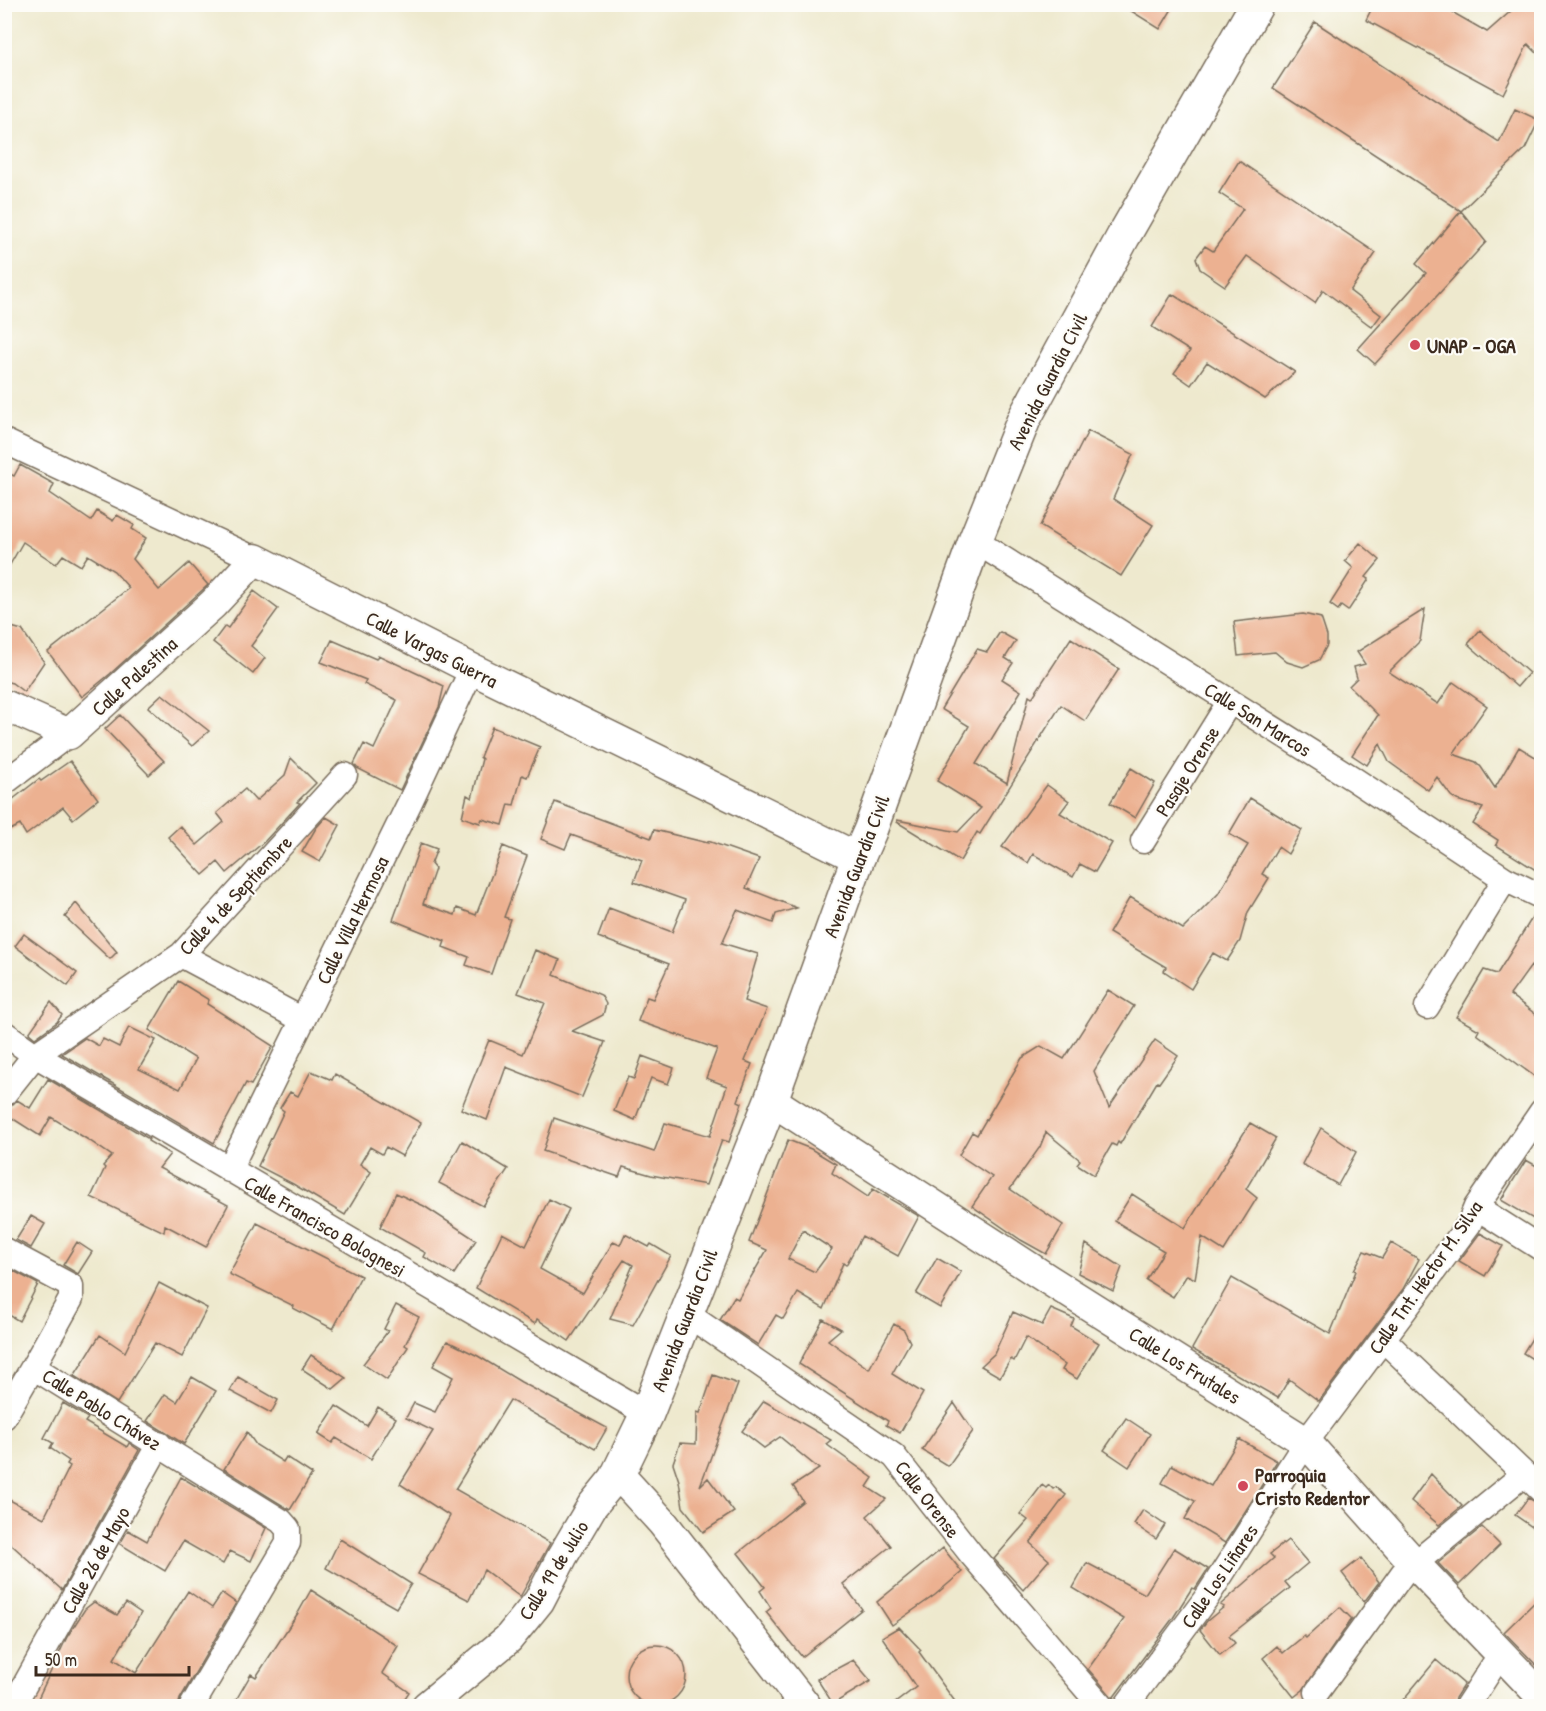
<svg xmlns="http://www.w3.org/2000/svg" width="1546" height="1711" font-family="'Patrick Hand',sans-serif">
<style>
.building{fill:#ecb191;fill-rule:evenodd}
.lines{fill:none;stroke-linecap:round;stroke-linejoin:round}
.minor-casing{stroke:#7a6d5c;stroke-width:27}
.tertiary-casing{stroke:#7a6d5c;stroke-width:33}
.secondary-casing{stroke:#7a6d5c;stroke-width:36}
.minor{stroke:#fff;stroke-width:24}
.tertiary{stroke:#fff;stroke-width:30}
.secondary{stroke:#fff;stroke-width:33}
.poi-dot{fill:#d1495b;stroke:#fdfcf7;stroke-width:2}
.labels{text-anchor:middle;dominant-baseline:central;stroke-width:4.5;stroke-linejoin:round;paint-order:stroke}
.poi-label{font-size:20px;font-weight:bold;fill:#3b2a1e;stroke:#fdfcf7;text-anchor:start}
.street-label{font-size:20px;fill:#3b2a1e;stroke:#fdfcf7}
</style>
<rect width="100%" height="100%" fill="#fdfcf7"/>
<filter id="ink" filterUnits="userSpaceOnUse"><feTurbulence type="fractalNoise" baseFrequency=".0167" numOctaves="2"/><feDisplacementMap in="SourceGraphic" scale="12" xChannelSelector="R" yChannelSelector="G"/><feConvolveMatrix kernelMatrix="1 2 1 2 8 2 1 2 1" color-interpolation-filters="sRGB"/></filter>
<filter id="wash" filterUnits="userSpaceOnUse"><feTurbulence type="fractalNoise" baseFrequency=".008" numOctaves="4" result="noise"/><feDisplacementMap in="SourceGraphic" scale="24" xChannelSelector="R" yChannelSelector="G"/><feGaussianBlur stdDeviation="1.35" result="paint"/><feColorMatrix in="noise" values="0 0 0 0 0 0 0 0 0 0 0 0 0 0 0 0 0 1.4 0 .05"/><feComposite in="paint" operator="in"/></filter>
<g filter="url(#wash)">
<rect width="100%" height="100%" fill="#eee9ce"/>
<g id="blocks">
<path class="building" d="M1120,4H1175L1160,29Z
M1374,4H1438L1487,32L1519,4H1542V58L1528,44L1503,94L1366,20Z
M1315,22L1499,142L1515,109L1539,120L1525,149L1461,211L1273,88Z
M1239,161L1376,253L1350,291L1381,315L1372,327L1323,290L1315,303L1247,256L1225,286L1200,269L1196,258L1205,246L1213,251L1243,209L1219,193Z
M1461,211L1486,242L1375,364L1358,349L1426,273L1416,264Z
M1172,294L1295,372L1265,399L1207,362L1191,385L1174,373L1190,351L1152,327Z
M1088,431L1133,454L1113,499L1153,525L1121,576L1040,526Z
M20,465L54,484L50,493L91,521L97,511L113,521L117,515L134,525L132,529L146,538L133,559L159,590L189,563L208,585L110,674L82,697L48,652L129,588L114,571L88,555L81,566L63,555L56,564L23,542L4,575V471L14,476Z
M1360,543L1380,560L1366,577L1369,579L1348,611L1341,606L1338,610L1330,604L1353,568L1345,561Z
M254,591L278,609L251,646L265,658L253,674L213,642L225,626L228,628Z
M1425,609L1420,641L1389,672L1438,704L1453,682L1487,706L1453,754L1476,762L1481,767L1495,788L1519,747L1542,761V874L1496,845L1498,840L1473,824L1483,808L1457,800L1451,796L1437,777L1428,790L1389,762L1380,744L1367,765L1352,755L1378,715L1349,686L1357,678L1354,667L1365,664L1357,652Z
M1303,614L1321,618L1327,636V645L1319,660L1303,667L1287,662L1275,652L1238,656L1234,622Z
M4,625L22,630L44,662L24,692L12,683L4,681Z
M1480,630L1529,673L1517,687L1468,644Z
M1000,632L1016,641L1005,658L1013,663L1002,679L1021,691L976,764L1007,783L1029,696L1032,698L1071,638L1119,669L1085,721L1061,705L980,834L977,832L960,861L897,822V820L958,832L981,808L937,781L969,726L941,709L977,649L987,652Z
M332,640L376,659L378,655L444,686L439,707L400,790L357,768L354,764L364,744L374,749L397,700L364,684L366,680L321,662Z
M162,694L209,731L192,746L148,707Z
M120,715L164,761L149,775L105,729Z
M492,727L540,747L527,777L522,775L514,805L509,804L503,825L482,819L480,823L462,817L467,795L472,798L482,759L480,757Z
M291,758L316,783L297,802L300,803L265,841L227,873L218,862L203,875L168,837L180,826L197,845L224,822L217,813L245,789L256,801L285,775Z
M70,761L98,799L73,819L63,807L26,835L20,825L4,833V806L39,779L41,781Z
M1131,768L1155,783L1135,818L1110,803Z
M1047,785L1069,801L1060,813L1112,843L1095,872L1080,864L1073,877L1033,854L1028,863L1002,847Z
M1250,798L1302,830L1288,854L1278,847L1262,874L1269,878L1248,912L1240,941L1227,961L1213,953L1191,989L1164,971L1166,967L1109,933L1130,897L1183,929L1218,894L1248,845L1229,834Z
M555,802L651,838L654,830L708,843V841L759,859L746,888L797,908L776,914L773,923L737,910L722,943L758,954L744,1001L767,1009L745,1061L752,1064L738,1101L742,1103L729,1142L722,1140L706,1185L651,1175L623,1167L619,1177L543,1151L554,1118L654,1152L665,1123L710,1136L727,1086L706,1078L717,1049L638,1021L647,997L653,999L669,964L598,937L609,908L672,932L685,900L634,882L642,860L571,835L565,849L541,839Z
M326,817L340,825L320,862L302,852L316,828Z
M421,843L437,849L431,864L435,869L423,904L455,915L457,908L476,915L503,846L527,856L504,917L510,919L491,974L466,965L469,957L443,947L445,941L393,920Z
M76,903L117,952L110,959L65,917Z
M1537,910L1542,911V974L1531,966L1510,995L1542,1019V1082L1477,1034L1479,1030L1456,1017L1484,970L1497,974Z
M24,934L77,973L68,986L15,946Z
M535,950L560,960L554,975L601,995L606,1004L603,1015L572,1031L605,1042L582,1097L506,1067L487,1120L461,1109L489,1040L523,1054L545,1003L518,993Z
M178,981L209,1000L207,1004L273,1046L251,1085L246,1083L214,1143L62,1054L85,1038L99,1046L103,1039L119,1047L129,1027L156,1040L139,1069L180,1089L196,1059L149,1030Z
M1108,990L1134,1006L1094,1071L1109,1108L1155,1040L1178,1056L1159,1083L1157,1082L1120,1144L1118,1142L1116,1146L1112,1144L1094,1175L1077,1164L1080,1160L1046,1132L1040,1147L1010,1189L1063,1225L1046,1254L1021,1240L972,1206L992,1177L959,1155L972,1132L977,1135L1022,1058L1041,1046L1064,1059Z
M51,1002L62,1015L57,1022L35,1038L29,1033Z
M642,1056L674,1068L668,1084L651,1078L635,1120L614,1111L628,1077L634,1079Z
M311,1071L332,1080L335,1074L421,1123L402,1156L386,1147L382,1154L370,1147L360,1164L371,1172L345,1215L293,1184L258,1166L284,1111L280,1108L290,1092L298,1096Z
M48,1079L149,1139L148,1141L170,1154L159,1168L228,1205L206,1247L165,1225L164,1232L91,1197L105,1168L103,1166L112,1156L90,1141L51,1117L40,1136L4,1113V1108L10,1107L17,1100L30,1108Z
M1250,1123L1276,1138L1246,1189L1257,1198L1224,1251L1202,1237L1195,1279L1187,1275L1173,1297L1146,1280L1164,1251L1115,1221L1132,1194L1185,1228Z
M1321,1128L1356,1152L1338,1185L1302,1164Z
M788,1140L811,1149L836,1164L832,1173L868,1197L873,1189L919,1216L898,1256L862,1236L846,1265L843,1263L824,1309L798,1293L783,1319L776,1315L758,1345L720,1320L734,1297L738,1299L767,1250L749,1242ZM803,1230L832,1249L815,1272L788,1259Z
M462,1141L508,1169L483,1206L439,1183Z
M1526,1160L1542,1169V1224L1501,1200Z
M396,1193L424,1206L476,1240L454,1274L424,1257L426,1253L380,1227Z
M549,1199L569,1209L540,1269L583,1293L613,1242L620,1245L625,1234L649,1247L651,1244L671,1256L633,1325L610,1319L633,1265L624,1260L569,1341L537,1319L535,1324L476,1288L502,1233L526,1246Z
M31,1216L45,1224L31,1248L16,1240Z
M257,1223L361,1276L333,1329L293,1308L294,1306L229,1274Z
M1480,1233L1503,1246L1485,1276L1459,1261Z
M77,1242L92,1252L78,1274L63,1265Z
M1391,1243L1419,1259L1403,1289L1319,1401L1289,1379L1278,1398L1192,1349L1232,1278L1330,1334L1356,1271L1354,1270L1364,1251L1382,1258Z
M1086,1244L1122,1267L1113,1291L1078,1273Z
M937,1258L961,1272L940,1308L916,1294Z
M10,1269L38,1284L19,1321L4,1312V1280Z
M159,1283L207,1308L182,1357L155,1343L117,1403L74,1376L100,1335L125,1352Z
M396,1305L419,1317L405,1345L408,1347L387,1380L363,1364L388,1331L384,1329Z
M1051,1309L1074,1319L1071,1326L1099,1343L1077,1379L1062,1370L1065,1365L1026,1337L1014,1361L1011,1359L1000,1377L981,1366L994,1354L1013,1312L1042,1325Z
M823,1319L841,1329L828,1340L869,1369L894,1324L904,1330L910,1342L892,1374L923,1393L900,1433L886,1425L888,1421L799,1364Z
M1542,1322V1365L1523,1353Z
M447,1341L478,1356L521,1382L607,1428L595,1449L510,1400L455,1489L550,1543L520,1597L484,1570L469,1600L418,1574L450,1516L400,1484L433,1431L406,1418L414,1403L435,1412L453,1377L433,1366Z
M311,1355L346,1378L333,1389L302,1369Z
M713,1375L738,1384L700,1486L708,1478L734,1512L703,1532L683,1507L679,1481L673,1463L680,1443L696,1444L697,1412L700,1413Z
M192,1377L216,1391L184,1444L147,1421L165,1394L177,1402Z
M238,1377L278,1400L271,1413L230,1391Z
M764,1401L831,1440L826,1444L873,1478L867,1487L886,1499L867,1516L891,1546L843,1584L862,1609L802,1657L766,1612L771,1608L760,1591L765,1587L738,1553L803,1501L793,1486L819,1469L780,1437L764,1448L742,1431Z
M63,1403L88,1418L85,1422L127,1447L129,1443L139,1450L62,1590L4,1538V1497L44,1518L70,1466L67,1464L69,1461L50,1448L53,1443L44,1438Z
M954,1403L973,1431L948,1466L922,1450Z
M336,1406L367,1426L378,1407L396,1418L371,1459L336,1438L332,1443L318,1434Z
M1126,1418L1150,1434L1129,1467L1104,1450Z
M247,1432L256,1445L283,1462L286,1457L312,1474L290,1510L224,1469Z
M1239,1439L1277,1461L1225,1543L1185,1519L1195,1501L1162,1483L1172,1465L1211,1486Z
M1431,1474L1462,1506L1439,1525L1411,1501Z
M181,1477L266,1528L251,1561L230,1551L223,1564L183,1541L165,1571L120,1544L128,1530L147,1541Z
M1042,1485L1046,1488L1049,1485L1053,1489L1056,1487L1066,1495L1030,1543L1049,1560L1023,1590L994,1559L1028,1520L1020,1514Z
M1528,1498L1542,1505V1534L1515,1515Z
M1143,1510L1165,1525L1156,1539L1134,1524Z
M1482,1527L1500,1545L1459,1585L1438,1563Z
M340,1539L411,1584L396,1608L326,1568Z
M1288,1540L1308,1563L1285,1582L1290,1588L1229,1636L1235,1643L1220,1655L1200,1630L1207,1621L1224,1607L1220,1605L1274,1558L1270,1554Z
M943,1548L962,1572L935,1595L892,1625L877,1602Z
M1174,1548L1208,1569L1195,1589L1192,1588L1173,1618L1113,1698L1088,1669L1124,1619L1073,1588L1087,1563L1145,1594Z
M1361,1558L1379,1582L1364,1602L1342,1573Z
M311,1590L398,1646L382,1673L409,1692L399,1707H232L251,1674L256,1677L298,1613Z
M188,1591L212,1608L222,1593L236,1603L180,1699L178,1707H34L67,1637L85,1609L94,1602L117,1615L126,1603L141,1613L114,1659L136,1673Z
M1542,1595V1671L1504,1632Z
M1340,1607L1352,1619L1303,1690L1294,1697L1263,1658L1277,1646L1283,1653L1304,1636L1306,1638Z
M899,1627L921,1650L919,1652L959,1707H890L916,1687L882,1637Z
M626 1675a30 30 0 1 1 60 0a30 30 0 1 1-60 0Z
M853,1660L871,1681L833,1704L817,1679Z
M1436,1660L1464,1684L1455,1698L1453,1707H1397Z"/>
</g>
</g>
<g filter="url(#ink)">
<use href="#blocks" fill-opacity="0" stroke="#7a6d5c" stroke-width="1.5"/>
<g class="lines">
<g class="minor-casing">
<path id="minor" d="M4,441L255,559
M975,541L1352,778L1505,879L1542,897
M4,783L69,734
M1143,841L1230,701
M181,955L303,1020
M1427,1007L1505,879
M4,1033L35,1055L647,1414
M4,1094L35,1055L181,955L345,775
M229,1170L410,802L472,669
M1476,1207L1542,1249
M4,1250L71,1286V1299L33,1367L281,1521L288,1529V1543L192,1706
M687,1314L894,1456L971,1554L1101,1706
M1383,1339L1542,1491
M4,1417L33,1367
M1317,1692L1403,1573L1523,1475
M13,1706L159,1444
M1126,1706L1207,1597L1306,1442L1469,1224L1476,1207L1542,1111
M1467,1706L1500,1655"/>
</g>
<g class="tertiary-casing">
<path id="tertiary" d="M4,705L69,734L213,604L255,559L472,669L858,858
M771,1100L1049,1280L1306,1442L1415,1564L1542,1697
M427,1706L508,1639L539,1601L562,1557L592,1506L618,1474L662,1522L806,1706"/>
</g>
<g class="secondary-casing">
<path id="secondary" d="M618,1474L647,1414L771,1100L858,858L870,831L975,541L1024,419L1123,237L1257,4"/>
</g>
<use href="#minor" class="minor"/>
<use href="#tertiary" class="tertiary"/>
<use href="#secondary" class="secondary"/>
</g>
</g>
<g class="poi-dot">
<circle cx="1415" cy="345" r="6"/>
<circle cx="1243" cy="1486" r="6"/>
</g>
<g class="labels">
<g class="poi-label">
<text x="1427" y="345">UNAP - OGA</text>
<text x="1255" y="1474">Parroquia<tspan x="1255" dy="23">Cristo Redentor</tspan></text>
</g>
<g class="street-label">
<text transform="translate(1047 381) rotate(-63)">Avenida Guardia Civil</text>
<text transform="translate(432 649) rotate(27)">Calle Vargas Guerra</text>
<text transform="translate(134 676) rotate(-42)">Calle Palestina</text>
<text transform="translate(1258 719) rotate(32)">Calle San Marcos</text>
<text transform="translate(1187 771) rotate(-58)">Pasaje Orense</text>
<text transform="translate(856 866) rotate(-69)">Avenida Guardia Civil</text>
<text transform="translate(235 895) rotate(-47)">Calle 4 de Septiembre</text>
<text transform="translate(352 920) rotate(-64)">Calle Villa Hermosa</text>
<text transform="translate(325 1226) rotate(30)">Calle Francisco Bolognesi</text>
<text transform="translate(1425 1277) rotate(-55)">Calle Tnt. Héctor M. Silva</text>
<text transform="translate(684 1320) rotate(-69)">Avenida Guardia Civil</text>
<text transform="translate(1185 1365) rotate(32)">Calle Los Frutales</text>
<text transform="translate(102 1409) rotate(32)">Calle Pablo Chávez</text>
<text transform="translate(928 1499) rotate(52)">Calle Orense</text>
<text transform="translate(95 1560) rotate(-61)">Calle 26 de Mayo</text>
<text transform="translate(553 1570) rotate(-58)">Calle 19 de Julio</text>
<text transform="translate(1219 1576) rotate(-56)">Calle Los Liñares</text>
</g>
</g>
<rect width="1546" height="1711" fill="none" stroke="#fdfcf7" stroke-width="24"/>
<path d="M36 1666v9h153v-9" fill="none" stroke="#3b2a1e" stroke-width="3"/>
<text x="45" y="1666" font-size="18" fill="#3b2a1e" stroke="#fdfcf7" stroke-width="4.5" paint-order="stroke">50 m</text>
</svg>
